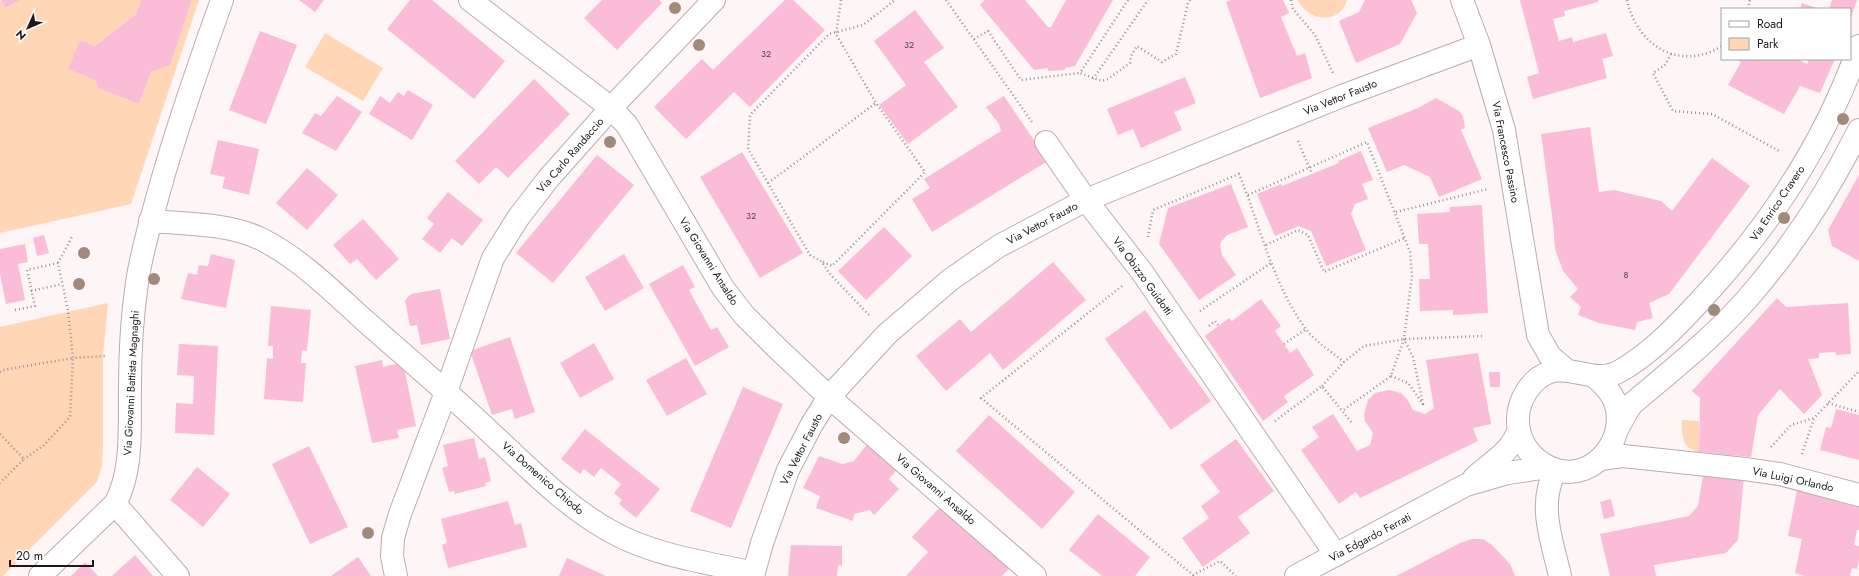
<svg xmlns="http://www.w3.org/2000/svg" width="1859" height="576" font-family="Jost,sans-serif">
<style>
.green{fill:#ffd6b6}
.building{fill:#fabcd7}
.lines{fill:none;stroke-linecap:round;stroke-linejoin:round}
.minor-casing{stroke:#beacad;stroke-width:24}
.tertiary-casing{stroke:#beacad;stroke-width:24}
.path{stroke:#9a9393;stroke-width:2.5;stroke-dasharray:1 3;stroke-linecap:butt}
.minor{stroke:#fff;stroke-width:22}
.tertiary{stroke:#fff;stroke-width:22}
.tree{fill:#a18a7a}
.labels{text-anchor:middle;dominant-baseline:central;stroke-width:3;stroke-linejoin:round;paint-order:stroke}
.number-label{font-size:9px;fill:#554148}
.street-label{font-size:11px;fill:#1e1818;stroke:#fff}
</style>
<rect width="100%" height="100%" fill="#fdf5f6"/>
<path class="green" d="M0,0L7,8L20,0H141L136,14L95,46L80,40L69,69L95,80L98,88L139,104L151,72L170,64L192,0H199L131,204L0,233Z
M1298,0H1347C1340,26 1307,21 1298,0Z
M325,33L383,68L363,101L305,67Z
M108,303L103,356V450L102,466L97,482L3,576H0V327Z
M1682,420L1699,421V452C1681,448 1682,435 1682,420Z"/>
<path class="building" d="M1,0H20L6,8Z
M141,0H192L170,65L151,72L139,104L98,88L95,80L68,69L80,40L95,46L136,14Z
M299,0H324L315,12Z
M410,0H432L505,61L474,99L387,29Z
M602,0H659L662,3L617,50L584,18Z
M785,0H793L825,30L750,107L734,92L686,139L654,107L702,59L713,70Z
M985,0H1025L1048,27H1051L1066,0H1113L1075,66L1065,68V70L1048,71V68L1034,70L980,5Z
M1231,0H1283L1289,13L1281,17L1297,56L1305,53L1312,78L1260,98L1226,2Z
M1365,0H1411L1417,13L1400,44L1356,63L1339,21L1359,12Z
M1520,0H1598V2L1564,11L1565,16L1553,19L1559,41L1572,37L1573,42L1606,33L1613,56L1602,59L1607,78L1533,99L1527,77L1539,73Z
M1832,0H1857L1850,20V9H1829Z
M1802,3L1819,9H1800Z
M915,10L944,48L924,62L958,107L908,144L879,105L906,85L874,41Z
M260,31L297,45L266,124L229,110Z
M1736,59H1797L1807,64L1809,59H1835L1820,93L1800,86L1784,114L1728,85L1741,62Z
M1185,77L1196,103L1174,112L1182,130L1141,148L1133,129L1118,135L1107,109Z
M534,79L570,114L508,178L496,167L479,184L455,161Z
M408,90L433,105L412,140L369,114L380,96L390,103L398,92L404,96Z
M337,96L362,112L336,151L302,133L315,113L321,116Z
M1004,96L1048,161L932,232L912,199L930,188L924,179L1001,131L999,124L986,107Z
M1436,98L1459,111L1463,116L1465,128L1461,130L1482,179L1439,197L1430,177L1404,165L1387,172L1368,128L1418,108Z
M1590,127L1599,192L1614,190L1661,201L1672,211L1712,158L1750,186L1669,294L1649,303L1653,318L1637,322L1635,330L1599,323L1578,315L1581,307L1570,297L1578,289L1563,271L1555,249L1553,223L1541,134Z
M218,140L259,149L249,195L222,188L225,177L210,174Z
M1361,151L1373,180L1362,184L1368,199L1355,204L1351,214L1366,250L1326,266L1311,231L1299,226L1275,236L1257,194L1281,184L1282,186L1339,163L1338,161Z
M742,152L803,253L760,278L700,177Z
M597,155L634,185L553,283L516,253Z
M307,168L338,195L307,230L276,203Z
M1859,175V261L1832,246L1828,230Z
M1231,184L1248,227L1227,235L1221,242L1220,246L1222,255L1236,275L1199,300L1159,244L1168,208Z
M448,192L483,220L462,246L452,238L440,253L422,239L434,224L427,218Z
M1482,205L1488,313L1453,315V310L1420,311L1419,279H1430L1428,244H1419L1417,214L1450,212V207Z
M363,219L399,259L376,280L357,259L350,264L333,245Z
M884,227L912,256L866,300L838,271Z
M44,235L49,253L37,256L33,238Z
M25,244L28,262L18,264L25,300L6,304L0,274V249Z
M211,254L235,260L226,308L181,299L188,273L197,275L199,265L208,266Z
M624,254L644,288L605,311L585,277Z
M1053,262L1086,300L1003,370L990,353L946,391L916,356L960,319L971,332Z
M683,265L695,287L689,290L711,330L717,327L729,347L695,366L649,284Z
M440,289L450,339L421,345L417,325L410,326L405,300L411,294Z
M1777,298L1786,307L1848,303L1851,354L1836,355L1835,352L1819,353V358L1808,359L1822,395L1804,414L1780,389L1758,415L1751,457L1699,452L1700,398L1692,391Z
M1261,299L1281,326L1275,331L1290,353L1297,348L1314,375L1284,396L1288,402L1263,421L1205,336L1229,318L1232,321Z
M271,306L311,310L307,351L302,350L301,363H306L303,402L264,399L267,358L273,359V346H268Z
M1145,310L1211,401L1171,430L1105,339Z
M510,337L535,412L515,419L512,409L492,415L470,351Z
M594,343L614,379L580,398L560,363Z
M179,344L218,346L214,435L175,433L176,403L193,404L194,376L177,375Z
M1478,353L1491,424L1473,428L1478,441L1360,498L1356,492L1339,504L1301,450L1319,437L1312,427L1333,414L1357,451L1370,445L1373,433L1365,421L1364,414L1368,400L1375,393L1389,390L1401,393L1407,399L1413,410L1425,414L1434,408L1426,360Z
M686,358L707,394L667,416L646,380Z
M382,360L383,367L403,362L416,426L397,430L399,438L372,443L355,366Z
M1489,372H1500V387H1490Z
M743,387L783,404L731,528L690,511Z
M1836,409L1859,415V460L1820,450L1826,427L1831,428Z
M989,415L1075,492L1042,529L956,451Z
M585,429L660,489L636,518L619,504L622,500L614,493L621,484L601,468L594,477L584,469L580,474L561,459Z
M474,438L479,459L485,457L491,481L485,483L486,486L455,494L454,491L449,492L442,468L448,466L443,445Z
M872,438L901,465L889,479L899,489L874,515L870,510L854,514L853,521L816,508L820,496L803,488L819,456L842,464L854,461Z
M1236,439L1274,491L1238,517L1250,533L1203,567L1182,538L1209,518L1201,506L1220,492L1200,465Z
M309,446L348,527L310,544L272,464Z
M197,467L230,494L203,527L170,500Z
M1703,475L1744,477L1738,540L1726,553L1654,565L1656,576H1610L1600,534L1689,516L1698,506Z
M1797,490L1859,506V530H1857L1854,545L1859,546V560L1857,569L1852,568L1850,576H1805L1795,573L1802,539L1788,536Z
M1611,499L1615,516L1604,519L1600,502Z
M508,501L515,525L521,523L527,547L448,568L442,545L447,543L441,519Z
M942,505L1010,568L1002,576H906L928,552L912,537Z
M1098,514L1150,557L1135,576H1102L1069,550Z
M1472,539H1483L1492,545L1510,564L1515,576H1396L1460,543Z
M791,545L842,546V566L838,565L837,576H788Z
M135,555L153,576H112Z
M358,557L371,576H331Z
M567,558L606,576H559Z
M85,562L98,576H71Z"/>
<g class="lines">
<g class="minor-casing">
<path id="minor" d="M470,0L611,108L627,125L723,288L744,315L777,348L829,397L1035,576
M1462,0L1479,45L1504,130L1538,335L1550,356L1565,369
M1046,142L1086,200L1142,272L1336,555
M150,221C186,224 228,223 261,239C299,258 331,290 363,319C406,357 450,394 492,434C530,469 566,507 612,532C655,556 706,562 754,573
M1600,459L1623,456L1745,469L1780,474L1859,495
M1556,470C1537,503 1552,541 1560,576
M115,504L178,576
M40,576L115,504C134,469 129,425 130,386C130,352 132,317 137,283C141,254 150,224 158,195C176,129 199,64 222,0
M396,576L392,556L393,538L400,514L446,392L493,258L518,218L548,179L611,108L714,0
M753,576L762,543L788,470L812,424L829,397L887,334L950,280L999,246L1086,200L1342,96L1479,45"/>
</g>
<g class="tertiary-casing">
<path id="tertiary" d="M1594,376C1602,383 1611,391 1615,402C1629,441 1589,487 1549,467C1514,450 1508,409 1534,382C1562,354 1591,388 1620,371C1650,354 1676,327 1700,301C1768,228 1826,141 1859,46
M1618,428L1627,411L1633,403C1672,370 1714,337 1747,299C1792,248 1829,190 1859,130
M1474,478C1491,462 1511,453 1519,429
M1296,576L1466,485L1508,473L1548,467"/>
</g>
<path class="path" d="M946,0L1032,122
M1128,0L1080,73L1102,81L1108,79L1130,63L1131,56L1137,46L1162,62L1176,54L1188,3L1190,0
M1291,0L1293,9L1315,35L1333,73
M1627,0C1637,46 1680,72 1722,46
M1748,9L1750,0
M974,39L988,31L1021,80L1080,73
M1671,54L1665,65L1653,73L1673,111L1712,114L1781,152
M1093,79L1148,0
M1298,141L1312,174
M768,183L876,103
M1248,195L1367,142L1410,252L1412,276L1404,339L1391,376L1342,411
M1396,212L1488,189
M1148,237L1153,210L1239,174C1260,225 1272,282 1305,328C1314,341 1331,351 1344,362
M1266,245L1298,230L1308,235L1324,272L1405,238
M823,262L832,266L925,172L876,103L836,34L841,0
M58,263L73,235
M1122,286L981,398L1193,575L1220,561L1236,576
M31,291L62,284
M15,310L35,306L27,270L58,263L68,311L73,358L106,356
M1200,311L1271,263
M869,315L829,273L822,262L810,255L748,149L750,115L829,34L863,25L895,0
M1209,326L1215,321L1218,325
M1284,344L1306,329
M0,372L3,370L73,358L70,417L43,446L24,459
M1391,376L1408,383L1423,404L1413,357L1404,339
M1322,386L1344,362L1364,346L1404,339L1482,336
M1828,403L1859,412
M1275,421L1322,386L1352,423
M0,434L24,459L0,483
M1771,447L1791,425L1814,418L1859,371
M1802,454L1814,418"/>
<use href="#minor" class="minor"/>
<use href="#tertiary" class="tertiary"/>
</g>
<g class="tree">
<circle cx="675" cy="8" r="6"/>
<circle cx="699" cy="45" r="6"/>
<circle cx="1843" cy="119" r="6"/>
<circle cx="610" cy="142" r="6"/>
<circle cx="1784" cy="218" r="6"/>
<circle cx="84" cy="253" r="6"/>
<circle cx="154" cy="279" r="6"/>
<circle cx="79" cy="284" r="6"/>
<circle cx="1714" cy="310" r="6"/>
<circle cx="844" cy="438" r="6"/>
<circle cx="368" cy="533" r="6"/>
</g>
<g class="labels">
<g class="number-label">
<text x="909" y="44">32</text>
<text x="766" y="53">32</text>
<text x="751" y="215">32</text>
<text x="1626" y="274">8</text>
</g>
<g class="street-label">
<text transform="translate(1340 97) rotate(-22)">Via Vettor Fausto</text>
<text transform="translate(1506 152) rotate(79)">Via Francesco Passino</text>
<text transform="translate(570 155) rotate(-49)">Via Carlo Randaccio</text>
<text transform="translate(1777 203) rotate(-56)">Via Enrico Cravero</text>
<text transform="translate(1042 223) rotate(-28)">Via Vettor Fausto</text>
<text transform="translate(709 261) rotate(58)">Via Giovanni Ansaldo</text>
<text transform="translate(1143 276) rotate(54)">Via Obizzo Guidotti</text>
<text transform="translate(131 383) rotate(-87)">Via Giovanni Battista Magnaghi</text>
<text transform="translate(801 449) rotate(-63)">Via Vettor Fausto</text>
<text transform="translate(543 478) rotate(41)">Via Domenico Chiodo</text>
<text transform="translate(1793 479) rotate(12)">Via Luigi Orlando</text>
<text transform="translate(936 489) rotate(41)">Via Giovanni Ansaldo</text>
<text transform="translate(1370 537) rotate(-28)">Via Edgardo Ferrati</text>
</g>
</g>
<rect x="1721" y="8" width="130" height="52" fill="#ffffff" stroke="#a5a3a3"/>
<rect x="1729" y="21" width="20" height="6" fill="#ffffff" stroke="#a5a3a3"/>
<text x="1757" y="28" font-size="12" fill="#1e1818">Road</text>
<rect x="1729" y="38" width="20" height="12" fill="#ffd6b6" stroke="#a5a3a3"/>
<text x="1757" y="48" font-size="12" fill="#1e1818">Park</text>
<g transform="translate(28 28) rotate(225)" stroke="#ffffff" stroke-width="3" paint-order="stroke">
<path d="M0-3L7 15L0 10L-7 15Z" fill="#1e1818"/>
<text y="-6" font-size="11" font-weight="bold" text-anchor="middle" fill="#1e1818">N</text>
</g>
<path d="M10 560v6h83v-6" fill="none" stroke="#1e1818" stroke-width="2"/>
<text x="16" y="560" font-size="12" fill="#1e1818" stroke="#ffffff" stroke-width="3" paint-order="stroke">20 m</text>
</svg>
